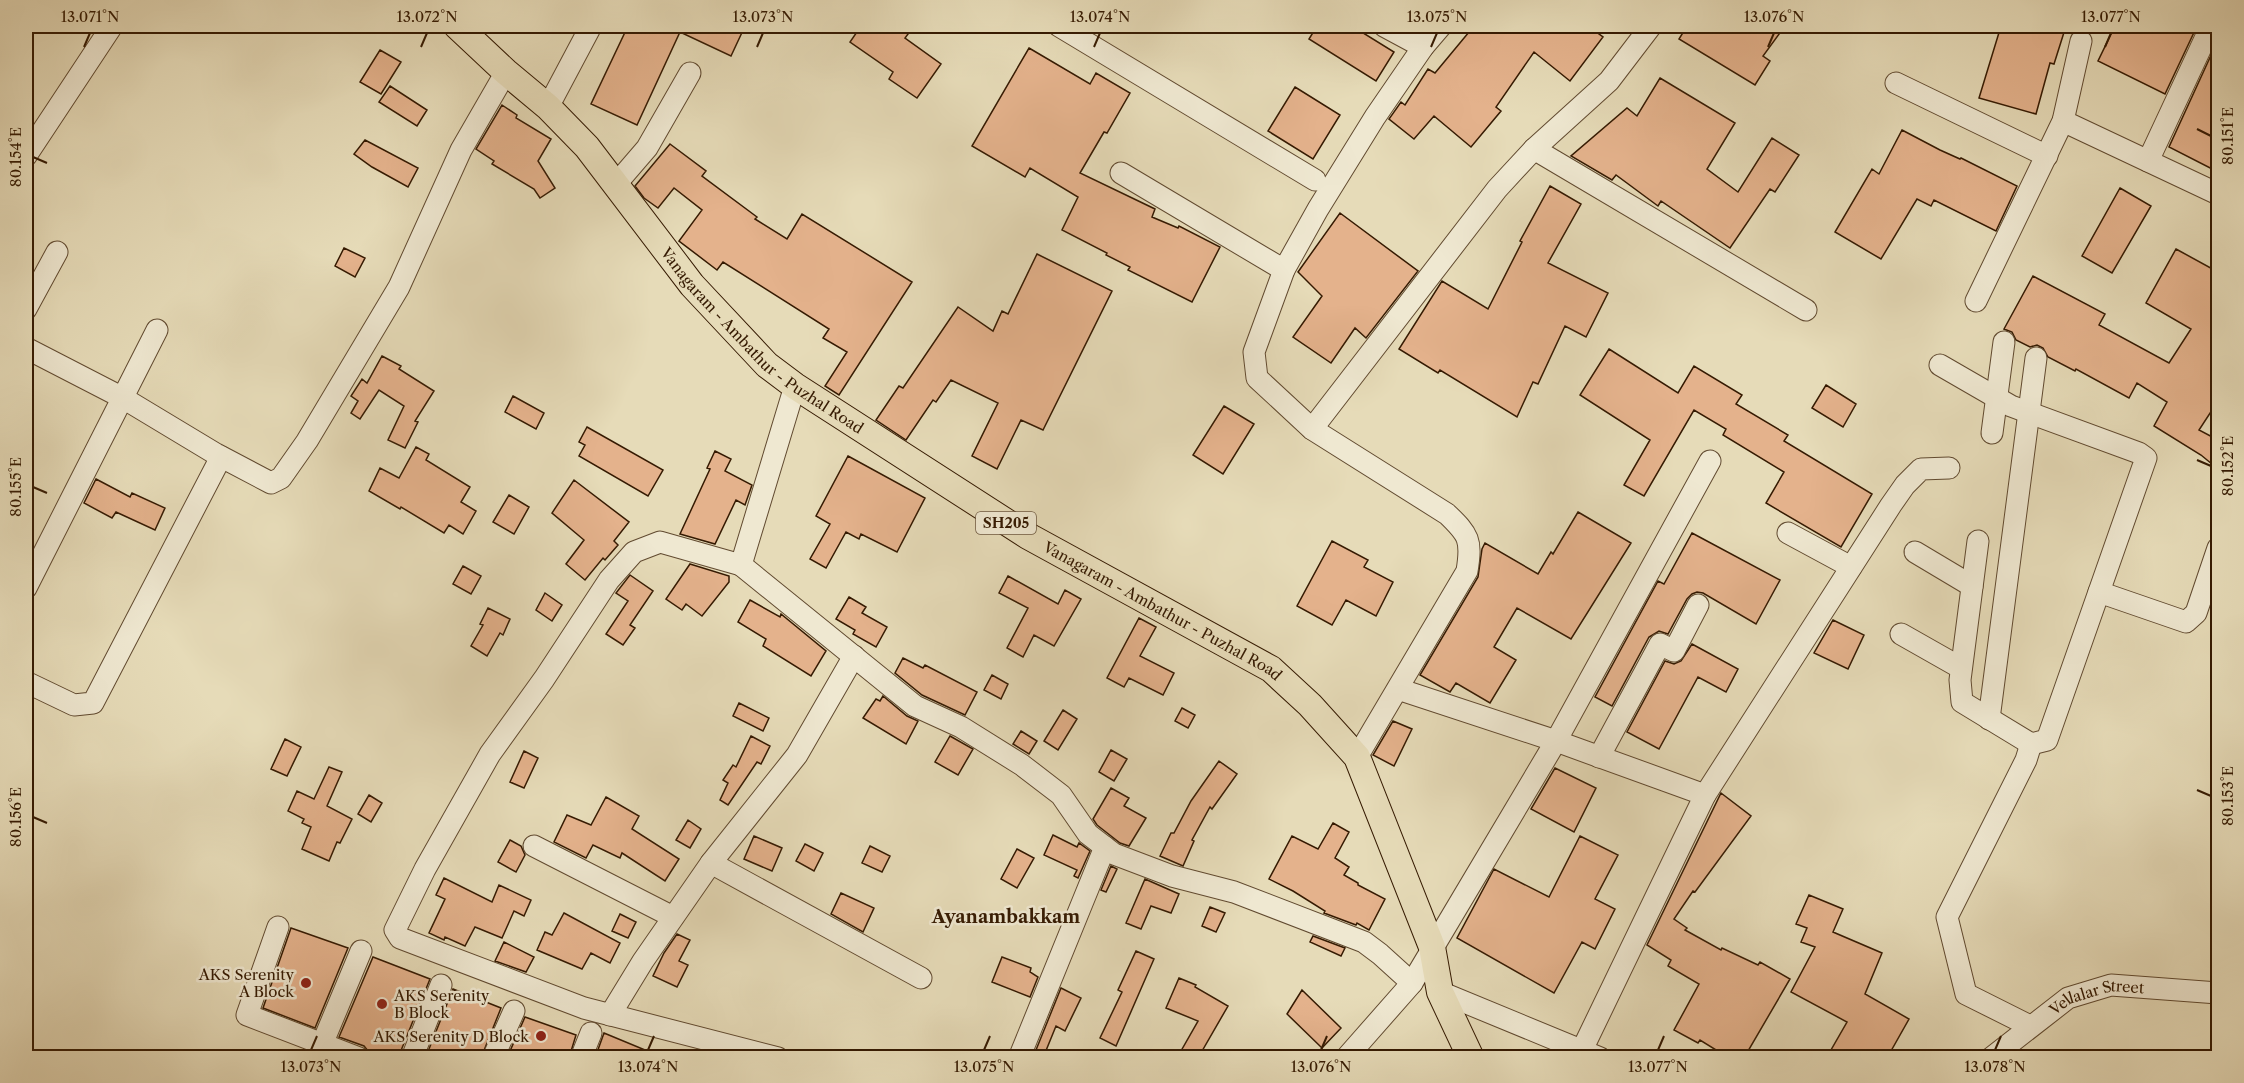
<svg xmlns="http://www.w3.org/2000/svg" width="2244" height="1083" font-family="'Libre Caslon Text',serif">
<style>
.building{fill:#e4b28c;stroke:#351a02;stroke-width:1.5}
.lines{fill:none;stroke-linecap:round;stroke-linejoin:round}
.minor-casing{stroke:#614a30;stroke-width:23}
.major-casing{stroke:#351a02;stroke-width:28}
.minor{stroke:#efe8d1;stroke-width:21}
.major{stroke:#e6dbb8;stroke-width:26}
.ticks{fill:none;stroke:#351a02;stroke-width:2}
.poi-dot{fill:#8f2418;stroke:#efe8d1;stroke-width:2}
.labels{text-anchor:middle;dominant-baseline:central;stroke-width:5;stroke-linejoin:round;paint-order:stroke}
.shield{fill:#efe8d1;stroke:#6d5840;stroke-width:1.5}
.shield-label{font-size:14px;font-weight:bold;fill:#351a02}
.street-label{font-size:15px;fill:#351a02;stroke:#efe8d1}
.poi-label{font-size:15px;fill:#351a02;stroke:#efe8d1;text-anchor:end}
.quarter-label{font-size:18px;font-weight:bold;fill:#351a02;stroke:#efe8d1}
.neatline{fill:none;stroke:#351a02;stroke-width:2}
.ticks-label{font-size:15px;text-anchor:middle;fill:#351a02}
</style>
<rect width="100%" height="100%" fill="#e6dbb8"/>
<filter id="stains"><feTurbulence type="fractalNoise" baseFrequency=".00333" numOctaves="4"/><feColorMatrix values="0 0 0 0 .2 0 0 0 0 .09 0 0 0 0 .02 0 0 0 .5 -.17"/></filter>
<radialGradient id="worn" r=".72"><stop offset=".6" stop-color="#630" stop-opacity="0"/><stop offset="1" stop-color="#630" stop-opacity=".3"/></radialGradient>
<path class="building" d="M628,26H745L731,56L680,32L637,125L591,104Z
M861,26H914L905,38L941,64L917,98L889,79L893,72L850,42Z
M1317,26H1352L1394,52L1376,81L1309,39Z
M1474,26H1588L1603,37L1570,81L1534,52L1496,107L1501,111L1471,147L1434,116L1414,139L1389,119L1401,102L1405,105L1428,69L1435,73Z
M1687,26H1785L1763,56L1770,61L1755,85L1679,39Z
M2001,26H2066L2054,64L2050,63L2036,114L1979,98Z
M2115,26H2197L2165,94L2098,61Z
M2218,40V172L2169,147Z
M1029,48L1090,84L1096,73L1130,93L1107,133L1104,132L1080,173L1155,209L1152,217L1178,228L1179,226L1220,247L1192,302L1128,270L1130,267L1106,255L1107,253L1062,230L1078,197L1030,168L1025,177L972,146Z
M380,50L401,62L381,94L360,82Z
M1660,78L1735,123L1707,169L1738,192L1772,138L1799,155L1775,192L1770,189L1730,248L1661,201L1658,206L1616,175L1612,180L1571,156L1627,108L1637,116Z
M390,86L427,110L417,126L379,102Z
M1295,87L1340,115L1313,159L1268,131Z
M502,105L517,115L516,118L551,139L538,161L555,188L540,198L534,189L492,164L494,161L476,149Z
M1902,130L1940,150L1960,159L1961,158L2017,186L1996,231L1934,200L1931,206L1917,199L1881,259L1835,232L1872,169L1879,174Z
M365,140L418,168L408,187L372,167L354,154Z
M670,144L706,171L702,176L757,217L755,219L787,239L802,214L912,282L839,395L825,386L847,352L823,338L829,329L723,262L717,270L679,241L702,210L674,188L658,208L644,198L635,186Z
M1550,186L1581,204L1548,263L1608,293L1586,337L1565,326L1538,384L1533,382L1517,417L1440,370L1438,373L1399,349L1442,281L1488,309L1522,242L1520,241Z
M2120,188L2151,206L2112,273L2082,256Z
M1340,213L1418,271L1366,338L1355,328L1331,363L1293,337L1322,296L1298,272Z
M344,248L365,258L355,277L335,266Z
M2176,249L2218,272V401L2199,430L2218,440V469L2201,455L2154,426L2167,402L2137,383L2129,398L2076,369L2075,371L2048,357L2043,348L2037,345L2030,347L2016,340L2012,332L2004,329L2033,276L2105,314L2099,325L2169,363L2191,329L2146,303Z
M1037,254L1112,291L1043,430L1021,420L997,469L972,456L998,403L951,380L936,402L933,400L906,440L876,420L899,386L903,388L958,307L993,331L1002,311L1008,314Z
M1609,349L1678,393L1694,366L1742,395L1736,404L1788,435L1784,441L1872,494L1841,547L1766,503L1784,472L1723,435L1726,429L1694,410L1644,496L1624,485L1650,440L1580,395Z
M382,356L401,366L399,369L434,391L415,421L418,422L405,448L388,440L404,406L379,390L360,419L351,413L358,401L351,396L362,379L367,383Z
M1826,385L1856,404L1843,427L1812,408Z
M513,396L544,413L536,429L505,412Z
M1224,406L1254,424L1223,474L1193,455Z
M587,427L663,470L648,496L579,456L585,445L579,442Z
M416,447L429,454L426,460L470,487L461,502L476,511L463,534L449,525L444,533L401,507L400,509L369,491L380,468L399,478Z
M715,451L731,459L725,471L752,485L745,505L736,500L715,544L680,534L710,469L707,468Z
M848,456L925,498L897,552L861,534L859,539L846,532L826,568L810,559L830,524L816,516Z
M96,479L130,497L132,493L165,508L155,530L116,512L112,518L84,503Z
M574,480L629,522L614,541L618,545L605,560L603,558L585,580L566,564L584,540L552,513Z
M509,495L529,507L514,534L493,522Z
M1578,512L1631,543L1571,639L1517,608L1494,647L1516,660L1490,703L1456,683L1450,692L1420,675L1478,577L1482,549L1485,543L1538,574L1551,552L1553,554Z
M1692,533L1780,580L1756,624L1703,593L1697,592L1692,594L1687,599L1668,634L1659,631L1649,637L1612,706L1595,697L1658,581L1664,584Z
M1332,541L1368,560L1364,567L1393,582L1376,616L1346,600L1332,625L1297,606Z
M690,564L729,576V582L702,616L686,604L682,610L666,599Z
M463,566L481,576L471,594L453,584Z
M630,575L653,591L630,625L635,628L623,645L606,634L628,601L616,593Z
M1008,576L1058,604L1065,590L1081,599L1054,646L1034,635L1023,657L1007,648L1028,608L999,593Z
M545,593L562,605L552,621L536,610Z
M849,597L866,607L862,613L887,627L876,647L853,634L855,630L836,619Z
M750,600L780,617L781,614L826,651L811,676L763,646L766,639L738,622Z
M488,608L510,619L503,635L500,633L487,656L471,646L483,625L480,624Z
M1139,618L1156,627L1140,656L1174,673L1163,695L1129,678L1124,687L1107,678Z
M1833,620L1864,635L1848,669L1814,653Z
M1692,644L1738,669L1726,692L1698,677L1659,749L1627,732L1665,661L1674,664L1681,661Z
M903,658L923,668L925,665L977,692L965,715L922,695L895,673Z
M992,675L1008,684L1001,699L984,690Z
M883,696L907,716L918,721L906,744L863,718L876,699L880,701Z
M739,703L769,718L763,731L733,716Z
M1182,708L1195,715L1188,728L1175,721Z
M1063,710L1077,719L1058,750L1044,741Z
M1393,721L1412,729L1394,766L1373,755Z
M1021,731L1037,741L1029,754L1013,744Z
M751,736L770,746L761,764L757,762L728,805L720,800L728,783L723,780L733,765L736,767Z
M950,736L973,749L958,775L935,762Z
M285,739L301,747L287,776L271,769Z
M1111,750L1127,759L1114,781L1099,772Z
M524,751L538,758L524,788L510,782Z
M1219,761L1237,774L1212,809L1210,807L1192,840L1194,841L1183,866L1160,856L1171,833H1174L1191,801Z
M329,767L342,772L327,806L352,819L340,843L337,842L329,861L302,849L311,827L302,823L304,819L288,811L297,791L314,799Z
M1555,768L1596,788L1574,832L1531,809Z
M1111,788L1129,798L1124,806L1146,818L1129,846L1120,843L1097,825L1093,819Z
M1721,793L1751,816L1695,892L1693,891L1674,919L1687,928L1685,930L1721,950L1722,948L1758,965L1760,962L1790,979L1744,1058H1729L1700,1040L1698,1043L1674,1030L1699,984L1668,966L1671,960L1647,945Z
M369,795L382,803L371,822L358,814Z
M606,797L639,816L632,829L679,859L665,881L622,853L620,858L593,845L586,858L554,842L567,815L591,825Z
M688,820L701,829L690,848L676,840Z
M1333,823L1349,832L1335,858L1349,867L1344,875L1358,883V885L1385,899L1369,930L1357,923L1356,925L1324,913L1325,911L1293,891L1269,879L1292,836L1318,849Z
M1053,835L1077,847L1079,843L1090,851L1078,878L1074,876L1077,870L1044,855Z
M754,836L782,848L772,871L744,859Z
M1580,836L1618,855L1595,899L1615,909L1595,949L1582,942L1554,993L1457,938L1494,869L1549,897Z
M510,840L521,846L525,855L516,872L498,862Z
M805,844L823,853L814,871L796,861Z
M870,846L890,856L882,872L862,863Z
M1017,849L1034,858L1017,888L1001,879Z
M1111,866L1117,869L1106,892L1101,890Z
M444,878L492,902L499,885L531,900L524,916L514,911L502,938L475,927L465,946L445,937L444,940L429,933L445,899L436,895Z
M1145,879L1179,894L1171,913L1151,906L1141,929L1126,923Z
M841,893L874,908L863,932L831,914Z
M1809,895L1843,909L1833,932L1882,953L1865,994L1909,1019L1887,1058H1845L1831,1050L1847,1022L1791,992L1815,947L1801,942L1807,928L1796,924Z
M1210,907L1225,913L1216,932L1202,926Z
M564,913L620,943L610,963L591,953L582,969L537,950L545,932L552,935Z
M620,914L636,922L628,938L612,931Z
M291,928L348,948L315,1028L263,1008Z
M677,934L690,940L679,961L688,965L677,987L653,976L664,953Z
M1313,936L1345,948L1341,956L1310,942Z
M504,942L534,957L526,972L495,961Z
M1136,951L1154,959L1116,1046L1100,1038L1122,992L1118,990Z
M373,957L430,979L400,1053L398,1052L396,1058H375L372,1056L364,1046L339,1037Z
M1002,957L1031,968L1030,972L1038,977L1030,997L992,982Z
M1179,978L1196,985L1195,987L1228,1006L1198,1058H1177L1198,1021L1166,1008Z
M1061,988L1081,998L1065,1031L1056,1026L1045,1053L1036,1050Z
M453,989L501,1008L481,1058H451L429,1049Z
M1302,990L1341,1028L1322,1048L1287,1014Z
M525,1017L576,1035L569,1058H507Z
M604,1033L662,1057V1058H595Z"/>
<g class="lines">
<g class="minor-casing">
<g id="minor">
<path d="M1059,26L1315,180"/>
<path d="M1384,26L1423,47"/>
<path d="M1896,83L2047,156"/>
<path d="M548,107L591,26"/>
<path d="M2063,121L2218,194"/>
<path d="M1534,149L1806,310"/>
<path d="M26,156L112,26"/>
<path d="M2148,161L2211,26"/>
<path d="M1121,173L1284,270"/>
<path d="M616,184L647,148L690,73"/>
<path d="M1976,301L2063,121L2081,41"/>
<path d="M26,309L57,252"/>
<path d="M26,348L123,398L216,454L271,483L281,478L307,441L399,287L461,150L506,72"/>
<path d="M1940,365L2011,406L2139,453L2146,458L2047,740L2031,744L1962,702L1960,680L1978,541"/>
<path d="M1312,429L1497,189L1534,149L1609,81L1651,26"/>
<path d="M1992,433L2004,342"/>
<path d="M1788,533L1851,567"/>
<path d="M1915,552L1972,586"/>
<path d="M741,565L915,706L961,727L1022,765L1061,795L1088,834L1114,854L1172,876L1234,892L1364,942L1380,954L1412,983"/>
<path d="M26,588L157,330"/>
<path d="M2099,592L2186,622L2196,613L2218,548"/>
<path d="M1901,634L1961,668"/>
<path d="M26,682L74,705L93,703L221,457"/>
<path d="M1398,689L1556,741L1705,795L1582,1050"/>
<path d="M1989,719L2036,358"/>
<path d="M1357,757L1467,571C1472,540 1469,535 1447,514L1312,429L1257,378L1254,352L1284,270L1318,209L1375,117L1423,47L1441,26"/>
<path d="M1599,757L1660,644L1674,651L1698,605"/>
<path d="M1705,795L1891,505L1905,485L1921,469L1949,468"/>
<path d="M534,846L673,917"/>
<path d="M711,863L921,978"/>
<path d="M278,927L247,1015L359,1058"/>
<path d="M1440,992L1600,1058"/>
<path d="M610,1015L643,961L711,863L797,755L854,656"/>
<path d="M2030,1026L1966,994L1947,917L2026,760L2031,744"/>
<path d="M323,1042L361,951"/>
<path d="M412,1058L441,985"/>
<path d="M493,1058L514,1011"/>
<path d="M581,1058L591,1033"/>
<path d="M778,1058L584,1008L400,938L395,930L425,869L490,754L544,679L609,580L634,552L660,542L741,565L795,386"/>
<path d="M1019,1058L1105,847"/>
<path d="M1346,1058L1412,983L1556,741L1710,461"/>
<path id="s1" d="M1991,1058L2068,998L2111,985L2218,993"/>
</g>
</g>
<g class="major-casing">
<g id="major">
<path id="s2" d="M457,26L506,72L548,107L587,147L692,285L767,365L795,386L1028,536L1271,669L1310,705L1357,757L1432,947L1440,992L1471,1058"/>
</g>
</g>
<use href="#minor" class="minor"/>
<use href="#major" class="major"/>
</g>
<path class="ticks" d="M84,47L90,33M421,47L427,33M757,47L763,33M1094,47L1100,33M1431,47L1437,33M1768,47L1774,33M2105,47L2111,33M2197,129L2211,136M33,157L47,163M2197,460L2211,466M33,487L47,493M2197,790L2211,796M33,817L47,823M311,1050L317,1036M648,1050L654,1036M984,1050L990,1036M1321,1050L1327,1036M1658,1050L1664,1036M1995,1050L2001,1036"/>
<g class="poi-dot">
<circle cx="306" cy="983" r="6"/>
<circle cx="382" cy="1004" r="6"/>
<circle cx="541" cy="1036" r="6"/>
</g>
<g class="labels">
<rect class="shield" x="976" y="512" width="60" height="22" rx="4.5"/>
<g class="shield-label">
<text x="1006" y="523">SH205</text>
</g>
<g class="street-label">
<text stroke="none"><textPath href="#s2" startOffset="441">Vanagaram - Ambathur - Puzhal Road</textPath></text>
<text stroke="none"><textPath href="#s2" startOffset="927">Vanagaram - Ambathur - Puzhal Road</textPath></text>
<text stroke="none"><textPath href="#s1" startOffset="126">Vellalar Street</textPath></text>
</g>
<g class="poi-label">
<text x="294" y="974">AKS Serenity<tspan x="294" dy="17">A Block</tspan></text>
<text x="394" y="995" text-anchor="start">AKS Serenity<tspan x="394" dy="17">B Block</tspan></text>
<text x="529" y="1036">AKS Serenity D Block</text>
</g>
<g class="quarter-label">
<text x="1006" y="917">Ayanambakkam</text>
</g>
</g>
<rect width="2244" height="1083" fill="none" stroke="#e6dbb8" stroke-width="66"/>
<rect x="33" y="33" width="2178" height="1017" class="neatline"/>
<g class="ticks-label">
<text x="90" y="22">13.071°N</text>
<text x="427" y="22">13.072°N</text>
<text x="763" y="22">13.073°N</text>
<text x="1100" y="22">13.074°N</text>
<text x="1437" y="22">13.075°N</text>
<text x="1774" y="22">13.076°N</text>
<text x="2111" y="22">13.077°N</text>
<text transform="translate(2228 136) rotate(-90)" y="5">80.151°E</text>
<text transform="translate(16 157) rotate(-90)" y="5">80.154°E</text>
<text transform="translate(2228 466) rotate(-90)" y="5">80.152°E</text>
<text transform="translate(16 487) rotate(-90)" y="5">80.155°E</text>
<text transform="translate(2228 796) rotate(-90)" y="5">80.153°E</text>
<text transform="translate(16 817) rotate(-90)" y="5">80.156°E</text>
<text x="311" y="1072">13.073°N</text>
<text x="648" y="1072">13.074°N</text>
<text x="984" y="1072">13.075°N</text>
<text x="1321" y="1072">13.076°N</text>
<text x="1658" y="1072">13.077°N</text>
<text x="1995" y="1072">13.078°N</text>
</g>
<rect width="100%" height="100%" filter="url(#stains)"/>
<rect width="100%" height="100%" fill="url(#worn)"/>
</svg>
